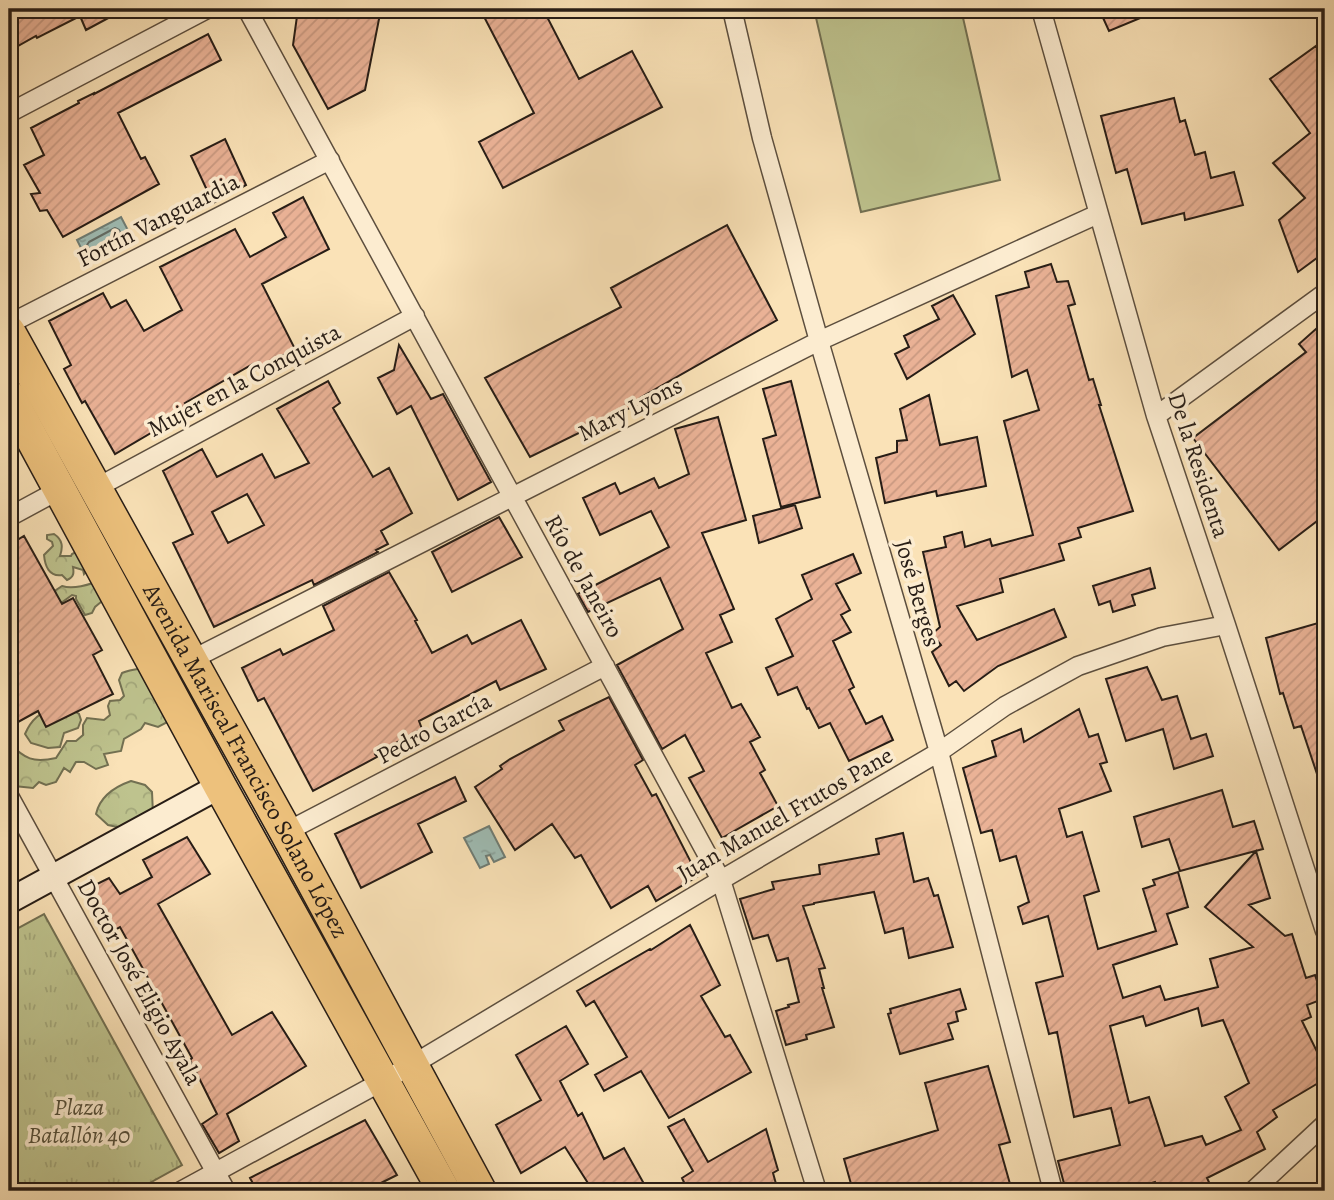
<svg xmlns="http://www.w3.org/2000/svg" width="1334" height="1200" font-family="Alegreya,serif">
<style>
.green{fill:#bec38e;stroke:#727052;stroke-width:2}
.forest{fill:url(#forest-crowns);stroke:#727052;stroke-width:2}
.park{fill:url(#park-tufts);stroke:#727052;stroke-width:2}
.water{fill:url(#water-ripples);stroke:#6f7d75;stroke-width:2}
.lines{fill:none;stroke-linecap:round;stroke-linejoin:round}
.shore{stroke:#636d66;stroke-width:2}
.building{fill:url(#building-hatch);stroke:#271d16;stroke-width:2;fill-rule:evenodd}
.street-casing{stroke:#5c4e3e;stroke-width:21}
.secondary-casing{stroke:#271d16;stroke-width:28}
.highway-casing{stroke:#271d16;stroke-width:35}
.street{stroke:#fcecd0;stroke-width:18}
.secondary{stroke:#fcecd0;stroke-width:24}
.highway{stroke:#edc17c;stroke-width:32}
.labels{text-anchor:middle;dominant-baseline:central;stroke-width:7;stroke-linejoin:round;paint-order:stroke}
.street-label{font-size:24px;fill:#271d16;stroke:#fcecd0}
.park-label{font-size:24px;font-style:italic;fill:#544f3a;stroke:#fcecd0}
</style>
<defs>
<pattern id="forest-crowns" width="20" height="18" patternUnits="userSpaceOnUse" patternTransform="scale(1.75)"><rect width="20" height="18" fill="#bec38e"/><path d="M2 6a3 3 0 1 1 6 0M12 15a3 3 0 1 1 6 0" fill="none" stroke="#a3a77a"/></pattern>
<pattern id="park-tufts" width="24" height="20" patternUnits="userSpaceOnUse" patternTransform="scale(1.75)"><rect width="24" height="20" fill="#bec38e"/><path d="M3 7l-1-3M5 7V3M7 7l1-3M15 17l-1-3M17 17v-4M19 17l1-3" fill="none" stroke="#a3a77a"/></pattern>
<pattern id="water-ripples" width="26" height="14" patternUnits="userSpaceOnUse" patternTransform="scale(1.75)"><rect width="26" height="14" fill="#9fbdb5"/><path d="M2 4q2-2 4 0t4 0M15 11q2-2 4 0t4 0" fill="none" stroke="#89a29b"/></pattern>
<pattern id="building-hatch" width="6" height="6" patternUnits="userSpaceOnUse" patternTransform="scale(1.75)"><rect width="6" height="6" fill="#eab296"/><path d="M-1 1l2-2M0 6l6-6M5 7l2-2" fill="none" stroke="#c99981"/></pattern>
</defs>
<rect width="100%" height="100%" fill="#fae2b7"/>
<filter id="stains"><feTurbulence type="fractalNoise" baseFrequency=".00286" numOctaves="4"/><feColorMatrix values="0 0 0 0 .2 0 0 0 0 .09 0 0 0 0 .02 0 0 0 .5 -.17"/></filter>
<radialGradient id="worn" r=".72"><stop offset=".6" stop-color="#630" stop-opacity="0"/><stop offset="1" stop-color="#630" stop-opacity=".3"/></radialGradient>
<path class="green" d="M814,9H961L1000,180L861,212Z"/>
<path class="forest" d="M54,534C63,540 63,547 60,556H71L72,554L76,552L91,565L84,574L83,570L73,567C74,573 74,577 67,580L62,575C49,577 45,566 44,555L53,546L52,542L47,539V535Z
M93,583L102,599L101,602L95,607L92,613L85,615L76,599V596L72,595L61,603L53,592L62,586C71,589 84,586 93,583Z
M150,667L177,717L158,727L145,723L141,729L124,739L121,751L104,754L108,765L96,769L84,762H76L70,772L64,768L56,782L46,785L39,782L33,788L14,786L9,784V743C25,759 33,763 56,758L67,741H76L83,735V725L87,718L104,720L110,715L108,706L110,701L120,700L124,696L119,680L122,673C131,669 140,669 150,667Z
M61,703L79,714L81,720L78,728L64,733L60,747L48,748L31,743L25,734C33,715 44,712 61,703Z
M131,781L145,785L152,792L153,814L122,828L108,825L96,814C100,796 114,787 131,781Z"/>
<path class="park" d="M44,914L182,1165L135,1191H9V933Z"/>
<path class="water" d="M121,217L132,238L88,262L77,240Z
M489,826L505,857L494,862L490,855L486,856L489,864L480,868L464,838Z"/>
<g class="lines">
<path class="shore" d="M115,228L119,230L121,234L120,237L94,251L90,250L87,245L89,242Z"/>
</g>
<path class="building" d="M21,9H125L86,30L80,16L37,38L36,36L9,51V15Z
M298,9H381L365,90L328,109L293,45Z
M480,9H543L579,79L632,51L662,107L503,188L479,142L534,113Z
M1099,9H1162L1109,31Z
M208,34L221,60L118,113L141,159L145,157L159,184L63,237L47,210L40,211L31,194L40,193L24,165L44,155L31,128L79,103L78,101L94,93V94Z
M1316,46L1325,58V252L1298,272L1279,220L1305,198L1273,163L1310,133L1270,79Z
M1174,98L1180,122L1185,120L1195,155L1205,152L1211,178L1234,172L1243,205L1185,220L1184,213L1142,224L1127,169L1116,173L1101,116Z
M225,139L246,185L213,203L191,156Z
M303,197L329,249L262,284L295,349L256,370L253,364L185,403L190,410L115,454L85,401L82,403L64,369L71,365L49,321L103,293L111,308L126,300L144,331L182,310L160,267L235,229L250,257L286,237L273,213Z
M727,225L777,320L640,398L642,402L530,457L485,378L621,307L611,288Z
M1051,264L1057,282L1068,281L1075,304L1068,306L1089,380L1093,379L1101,405H1099L1133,511L1078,528L1081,537L1059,544L1064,560L1000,579L1003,592L957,606L977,640L1054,609L1066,637L998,666L964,691L956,681L949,686L932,652L941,645L932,634L940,627L923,552L946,547L944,537L962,532L965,547L990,539L992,546L1033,535L1004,421L1039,410L1027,370L1012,377L996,296L1029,287L1025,272Z
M953,295L975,334L907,379L895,354L909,347L904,336L939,319L932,306Z
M1325,321V515L1279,550L1193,438L1306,352L1299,344Z
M399,345L431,399L443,394L491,482L458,500L411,406L397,414L378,378L394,370Z
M328,381L340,403L333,408L373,477L389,468L412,513L381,531L388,544L376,550L378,552L314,585L312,580L214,627L173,543L193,534L163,471L202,449L217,477L262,454L275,478L309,463L277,409ZM247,494L264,525L228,543L212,512Z
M791,381L820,497L781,507L763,439L776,435L763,389Z
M929,395L940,445L977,437L986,486L937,496L936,491L885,503L876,458L897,452V441L907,440L900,409Z
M718,417L746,520L702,533L734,609L720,615L732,642L706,653L732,708L741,704L760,737L750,742L765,770L760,773L778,806L722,838L689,778L704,771L685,735L662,749L617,665L683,629L660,578L588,612L578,594L669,547L651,511L600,535L583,498L615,483L620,494L654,478L659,488L689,474L675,429Z
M795,505L802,528L759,543L753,516Z
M499,517L522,557L452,592L432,552Z
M24,536L62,604L73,598L102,650L93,655L113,694L46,727L38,711L9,727V545Z
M853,554L861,573L836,584L850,610L841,615L851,632L833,641L854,687L849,690L866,724L882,716L893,740L849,761L830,723L819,728L809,708L807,709L797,687L778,695L766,668L793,656L776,619L812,599L802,575Z
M1150,568L1155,588L1132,595L1135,605L1113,612L1110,601L1099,605L1093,586Z
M389,572L417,620L415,621L432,653L467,635L472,644L521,620L546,669L500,690L496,681L419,721L422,729L375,754L377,757L313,791L264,698L258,701L242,668L280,649L283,655L334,630L323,606Z
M1325,621V788L1322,789L1301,726L1294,728L1283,693L1280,694L1266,638Z
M1147,667L1162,700L1177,696L1191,739L1206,734L1213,756L1174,769L1163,729L1126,741L1106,679Z
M609,697L643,760L635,765L652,796L656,794L698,876L656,901L648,886L611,908L581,855L575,858L552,824L515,850L475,787L502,769L500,766L510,759L564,730L559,721Z
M1079,709L1089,737L1098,734L1107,762L1100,764L1111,791L1059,809L1067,837L1082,832L1099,891L1084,896L1098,949L1156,931L1143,889L1155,885L1153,880L1178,872L1188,907L1167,914L1177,944L1113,965L1123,998L1160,986L1165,1000L1218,987L1210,959L1253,947L1205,907L1256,851L1270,898L1249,905L1285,936L1292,934L1306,978L1315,975L1323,999L1307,1005L1311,1017L1302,1021L1325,1068V1079L1273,1110L1277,1117L1257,1132L1265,1149L1207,1178L1213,1191H1158L1155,1182L1124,1191H1066L1058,1161L1120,1145L1111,1108L1074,1117L1057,1032L1049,1034L1036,983L1063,976L1048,916L1023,924L1018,907L1029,902L1016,856L1000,861L992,830L981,833L963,768L996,756L992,741L1021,729L1024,742ZM1198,1008L1202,1026L1223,1020L1249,1083L1225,1097L1241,1130L1206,1145L1202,1136L1165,1146L1149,1097L1129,1103L1110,1026L1143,1016L1146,1026Z
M455,777L466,801L418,824L432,852L361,888L335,834Z
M1222,790L1233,827L1254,821L1263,849L1180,871L1169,839L1142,847L1134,817Z
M903,833L914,882L928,878L934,896L938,895L953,947L909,958L903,928L885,933L874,892L814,903V904L803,906L825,968L819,969L824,988H822L834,1027L806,1035L807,1039L786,1045L776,1011L789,1007L788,1005L799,1002L788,958L777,961L768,935L753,939L740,899L774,889L772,882L820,874L819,865L879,854L876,839Z
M187,837L210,874L158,904L232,1035L272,1012L306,1066L227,1114L239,1141L219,1153L202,1124L217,1114L190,1060L192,1058L120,927L109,933L91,896L95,885L109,878L120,894L152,877L143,860Z
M690,925L720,985L701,996L725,1037L730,1035L751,1072L669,1118L641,1071L604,1091L595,1075L627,1057L594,1001L586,1006L577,991L650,949L651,950Z
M960,989L966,1009L956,1012L958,1021L948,1024L953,1039L900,1054L888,1014L891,1013L890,1009Z
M566,1026L588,1064L560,1081L578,1116L582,1113L604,1159L624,1148L648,1191H593L565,1147L521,1173L496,1125L541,1100L516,1055Z
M988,1066L1010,1142L999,1145L1012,1191H853L844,1159L938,1130L925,1083Z
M684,1119L708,1162L766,1129L778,1170L773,1173L778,1191H688L682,1178L693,1171L668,1127Z
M365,1120L397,1175L365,1191H257L250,1178Z"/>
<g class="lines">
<g class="street-casing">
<path id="street" d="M247,9L721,880L817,1191
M732,9L762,138L819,341L939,752L1053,1191
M1041,9L1156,416L1226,625L1325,931
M9,113L207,9
M9,324L330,160
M1156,416L1325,293
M96,488L415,316
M9,517L59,490
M191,660L819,341L1098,214
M9,796L226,1191
M286,832L605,666
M181,1191L412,1065L721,880L939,752L1005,706L1078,666L1162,637L1226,625
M1253,1191L1325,1124"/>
</g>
<g class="secondary-casing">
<path id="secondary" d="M9,901L220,786"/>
</g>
<g class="highway-casing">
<g id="highway">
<path id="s1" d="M9,332L286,832L480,1191"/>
<path d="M9,396L220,786L444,1191"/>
</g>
</g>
<use href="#street" class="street"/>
<use href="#secondary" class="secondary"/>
<use href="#highway" class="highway"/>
</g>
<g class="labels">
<g class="street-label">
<text transform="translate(158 220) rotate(-27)">Fortín Vanguardia</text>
<text transform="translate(244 380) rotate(-28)">Mujer en la Conquista</text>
<text transform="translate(630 409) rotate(-27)">Mary Lyons</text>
<text transform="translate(1199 465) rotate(72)">De la Residenta</text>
<text transform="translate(584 576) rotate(61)">Río de Janeiro</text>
<text transform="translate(918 593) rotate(74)">José Berges</text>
<text transform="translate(434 728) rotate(-28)">Pedro García</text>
<text stroke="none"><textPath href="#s1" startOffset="490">Avenida Mariscal Francisco Solano López</textPath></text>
<text transform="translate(785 814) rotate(-30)">Juan Manuel Frutos Pane</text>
<text transform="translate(140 982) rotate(61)">Doctor José Eligio Ayala</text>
</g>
<g class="park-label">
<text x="79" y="1107">Plaza<tspan x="79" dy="28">Batallón 40</tspan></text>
</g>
</g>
<rect width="1334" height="1200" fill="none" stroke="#fae2b7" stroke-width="35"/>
<rect x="10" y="10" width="1313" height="1179" fill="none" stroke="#271d16" stroke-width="3.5"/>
<rect x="18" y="18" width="1299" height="1165" fill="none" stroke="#271d16" stroke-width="2"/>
<rect width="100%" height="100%" filter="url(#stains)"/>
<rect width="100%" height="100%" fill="url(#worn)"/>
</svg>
